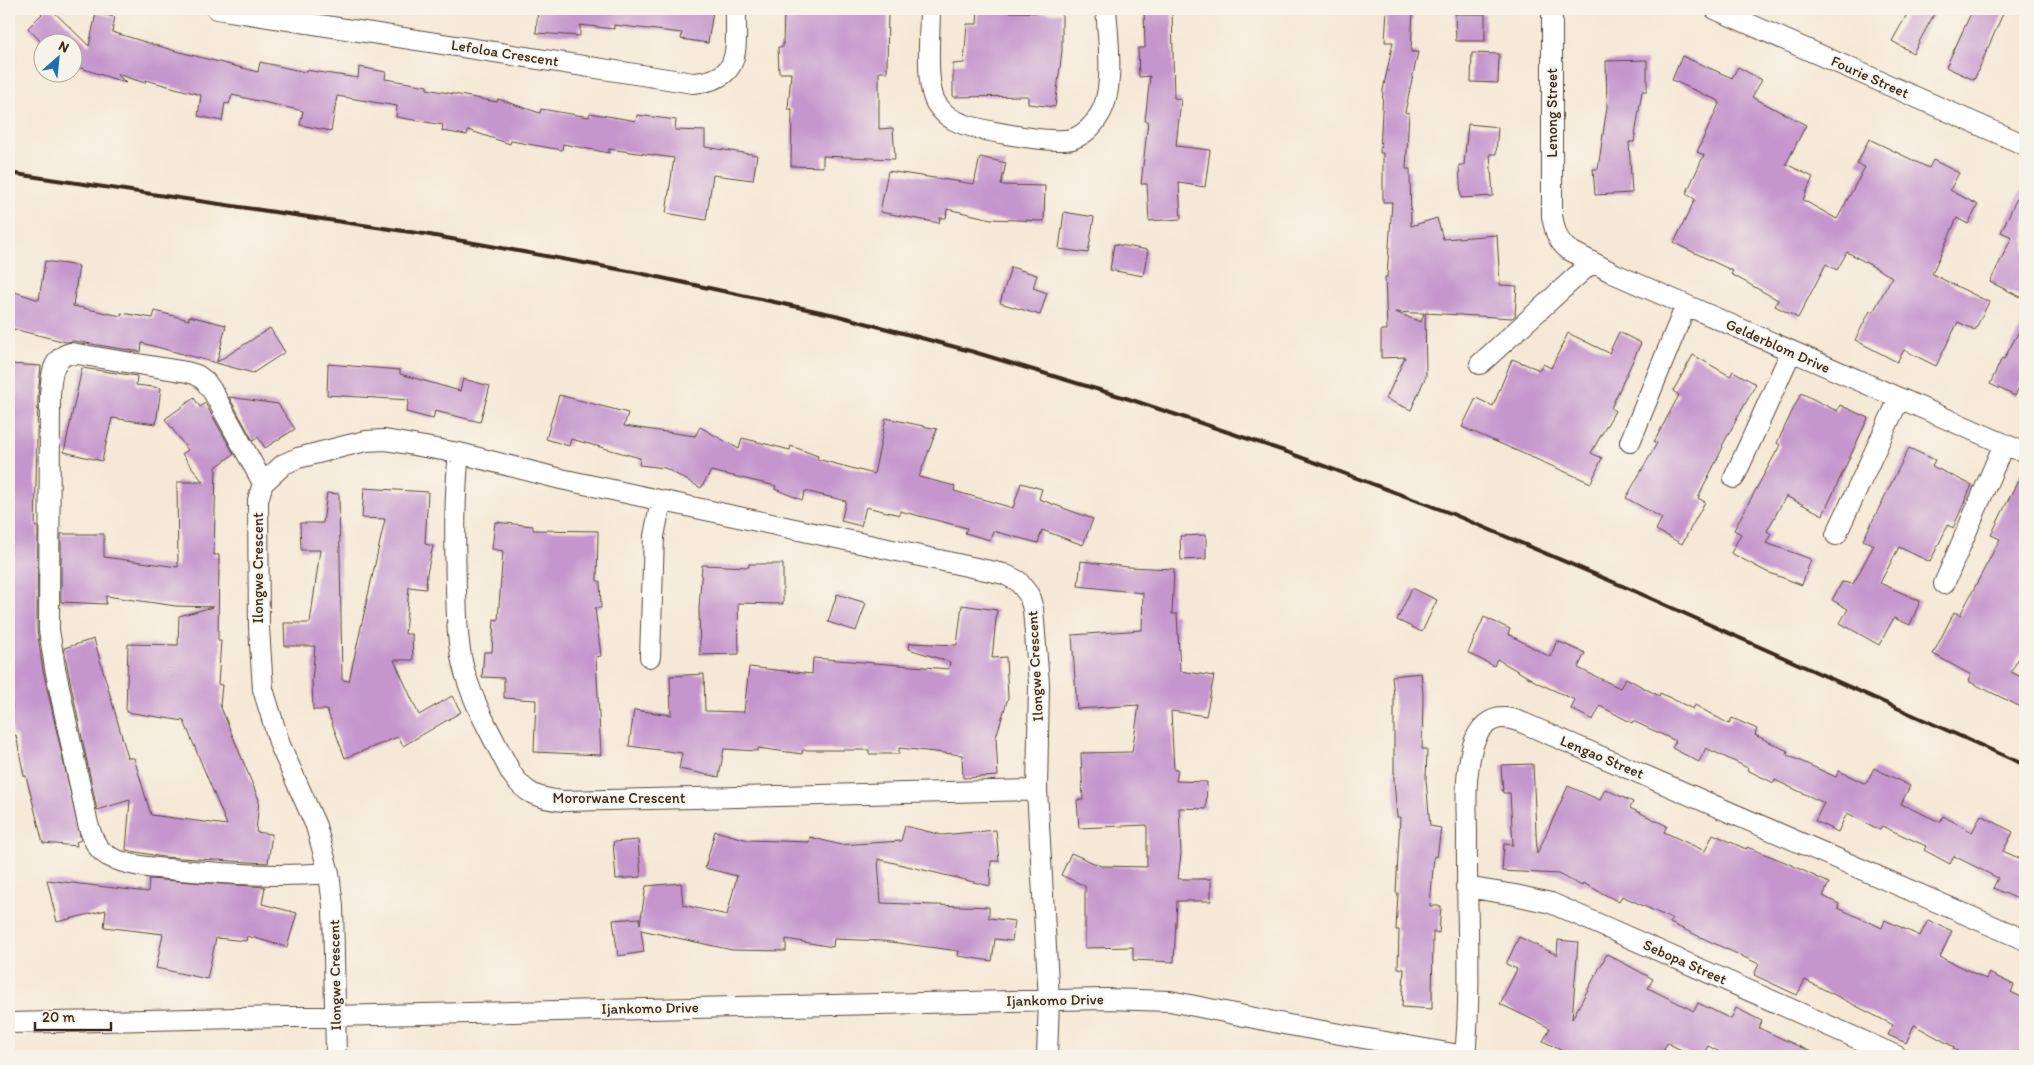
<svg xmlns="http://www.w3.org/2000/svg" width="2034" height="1065" font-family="Itim,sans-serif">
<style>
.building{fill:#c596cd;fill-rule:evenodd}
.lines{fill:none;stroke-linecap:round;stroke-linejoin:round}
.minor-casing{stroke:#57463a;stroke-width:22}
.minor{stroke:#fff;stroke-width:20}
.rail{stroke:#3b2a1e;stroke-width:4}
.labels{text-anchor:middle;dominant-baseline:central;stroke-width:4;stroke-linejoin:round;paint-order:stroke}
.street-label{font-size:15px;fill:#3b2a1e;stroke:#f7f3e8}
</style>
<rect width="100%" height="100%" fill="#f7f3e8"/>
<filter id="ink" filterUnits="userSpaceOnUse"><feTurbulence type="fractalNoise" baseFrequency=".02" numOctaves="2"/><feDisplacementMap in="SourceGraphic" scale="10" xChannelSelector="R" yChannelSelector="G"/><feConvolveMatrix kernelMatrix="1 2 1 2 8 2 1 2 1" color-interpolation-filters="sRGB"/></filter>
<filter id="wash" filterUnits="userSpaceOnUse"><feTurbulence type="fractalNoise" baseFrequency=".0096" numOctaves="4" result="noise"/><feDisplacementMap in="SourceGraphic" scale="20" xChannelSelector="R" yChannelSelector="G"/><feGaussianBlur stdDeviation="1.12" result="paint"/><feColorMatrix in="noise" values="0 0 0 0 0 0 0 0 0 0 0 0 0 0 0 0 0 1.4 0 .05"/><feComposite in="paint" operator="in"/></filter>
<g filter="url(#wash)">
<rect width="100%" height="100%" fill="#f6e8d6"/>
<g id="blocks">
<path class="building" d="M47,9H51L89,46L96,13L115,17L112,32L172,50L258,72L260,62L305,72V70L358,78L359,67L386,72L385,79L427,86V89L497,102L498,99L540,113L541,109L589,117L590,113L636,121L637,115L676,120L675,130L705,131V147L757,155L753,180L713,175L706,220L666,213L674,158L609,149V153L563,144L562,150L511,141L510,144L468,130L467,135L442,131L443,125L396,117L397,106L337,96L331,131L300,125L303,111L232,95L229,104L225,103L222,121L198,116L201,95L146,80L145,83L117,74L126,83L72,65V42L42,43L28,28Z
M538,9H696L713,11L708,43L681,39L682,33L614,25V29L580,25V36L536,33Z
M784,9H888L887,72H879V129L893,128L895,159L823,156V167L791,166L792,109H788L791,73H779L778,47H783Z
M978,9H1008V12L1062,13V51L1055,107L1028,104V96L953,97V64L964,63L967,24H977Z
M1144,9H1172L1174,98L1181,99L1176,146L1210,150L1205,187L1179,183L1181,219L1149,221L1147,184H1141L1148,121H1145L1150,76L1139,77L1138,48H1145Z
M1387,9H1413L1411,52H1418L1405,112L1409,113L1406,169H1410L1411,226L1437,218L1443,239L1497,235L1500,285L1517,286L1515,316L1512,318L1425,313L1426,376L1411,410L1386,399L1405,357L1381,358V330H1387L1385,277H1387L1392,202H1383V153H1380L1383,90L1393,42H1385ZM1395,312L1415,313H1424L1421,322Z
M1910,9H1937L1913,53L1892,41Z
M1973,9H2005L1974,80L1946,67Z
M1455,14H1485V41H1456Z
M1472,53L1499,54L1498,83L1471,82Z
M1682,56L1732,78L1738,67L1762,80L1752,97L1806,125L1786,164L1813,177L1803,200L1837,219L1865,167L1857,164L1869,139L1929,168L1933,160L1959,173L1950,190L1978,205L1968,224L1957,218L1932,274L1989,302L1975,330L1958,322L1936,366L1904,350L1897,362L1855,340L1870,311L1873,312L1892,277L1847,252L1837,270L1826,264L1798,318L1775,306L1778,300L1731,274L1733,271L1674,243L1695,199L1686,194L1704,155L1697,152L1719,104V101L1672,80Z
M1647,60V91H1642L1634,142H1629L1632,193L1595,195L1593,169H1598L1607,107L1606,61Z
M1468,124L1498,127L1496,154H1490L1493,196L1461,198L1459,165H1464Z
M980,157L1006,163L1001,185L1045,186L1044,221L991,219L947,209L946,218H940L939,223L880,212L888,171L974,184Z
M2025,181V299L1990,282L2012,237L2001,232Z
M1064,212L1094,217L1088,253L1059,249Z
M1114,244L1148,250L1143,276L1110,270Z
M45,261L79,266L73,306L121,316V313L153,318L155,311L189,320V316L226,325L217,362L270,328L285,352L253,373L142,343L141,352L73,341L66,342L9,328V290L39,300Z
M1011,267L1037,275L1033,288L1047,293L1040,315L1000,303Z
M2025,320V375L2015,396L1990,384L2002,358L2004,359Z
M1619,332L1641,343L1611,408L1615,411L1591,453L1602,458L1591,483L1462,427L1476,398L1493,406L1512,359L1540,370L1543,364L1551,368L1568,333L1609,353Z
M1693,355L1730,376L1733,371L1756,384L1722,446L1723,447L1698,498L1705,502L1682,544L1656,530L1662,518L1626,498L1657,443L1654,442L1679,395L1673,391Z
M9,364L41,366L38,395L35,527H38L37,630L43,670L81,840L76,842L77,846L43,843L26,776H24L16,735L13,736L9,711L12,709L9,661Z
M328,364L400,370V374L460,391L463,379L490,386L480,422L435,411L433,419L406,412L409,400L327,395Z
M82,368L137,376L136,385L161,388L156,424L112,418L102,461L64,452Z
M1801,393L1837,411L1840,405L1868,418L1823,515L1786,496L1767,531L1771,534L1766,543L1811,559L1802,585L1767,572L1731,553L1741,534L1734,530L1780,445L1777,443Z
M559,395L628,413L624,426L695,436L700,427L739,449L742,438L790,450L791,446L818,456L817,459L874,474L886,418L937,429L919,477L955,486L954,491L1013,508L1021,483L1042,489L1039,499L1093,519L1083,545L1042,530L1038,543L993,531L990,540L965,533L967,528L900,511V515L866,507L861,526L841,521L846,501L805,491L802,500L775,489L776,486L711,471L701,488L665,468L639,465L640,458L571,439L569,446L546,439Z
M229,397L278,404L295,429L265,448L258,437L253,441Z
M194,398L200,407L205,403L234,454L216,467L214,555H219L218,641H221L218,684L222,685L220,705L259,800L256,832L272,834L268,863L163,857L126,850L130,800L97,810L67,666L64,648L94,639L128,758H134L151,815L227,825L184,721L126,712L128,644L178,645L179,616L213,607L176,606L106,596V604L61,602V534H104V557L178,567L177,482H203L182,454L188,450L165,419Z
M1909,448L1935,460L1932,466L1972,485L1953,528L1948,525L1930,562L1899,547L1880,583L1920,601L1910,625L1894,618L1879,645L1840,623L1848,609L1832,600L1842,582L1853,584L1874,545L1863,540Z
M2025,466V647L2011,672L2025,679V709L1968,681L1971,675L1933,654L1954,612L1960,615L2000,539L1991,535Z
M364,488L428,492L425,544L433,546L427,573L426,589L409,587L405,634H412L413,660H394L419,715L452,696L461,712L403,746L398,737L345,758L327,710H313L312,681L315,646H285L284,623H310L320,550H301L300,523H323L327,493L339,494L342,680L349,681L385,519L362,518Z
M495,522L533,526V530L598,531L597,581H600L601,608H595L601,656L596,657L601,755L534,752L536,700L504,698V678L482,677L484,652H492L494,619L498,620L503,551L492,549Z
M1206,535V559L1181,560L1180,536Z
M1081,561L1128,567L1174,569L1172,614H1177L1180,671L1214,676L1206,716L1171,711L1174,770H1178L1176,781L1207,782L1206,809L1179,808L1181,854L1178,879H1211V901H1177L1174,962L1133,960V947L1085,948V886L1061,875L1071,853L1101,866L1147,867V825L1079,828L1077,800H1083L1081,753L1132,752L1139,705L1077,709L1072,635L1142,630L1143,593L1078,586Z
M749,564H783V604L738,603L739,654L700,655L699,609L702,565L749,567Z
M1412,588L1437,600L1422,632L1397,620Z
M837,594L866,603L856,631L828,622Z
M962,605L997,610L992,658L1006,657L1008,698L996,737L998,776L963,778L962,755L899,748V754H869V750H803L802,754L758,748V751L724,749L719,777L679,769L682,753L629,746L634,710L671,715L670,676L704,674L705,711L744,712L749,667L812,674L813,658L949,669L950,662L909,649L910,643L957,645Z
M1484,617L1510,629L1508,634L1550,657L1557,641L1585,653L1578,668L1620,688L1626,678L1659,696L1660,693L1693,709L1695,705L1729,724L1732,718L1757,729L1755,735L1788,751L1787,755L1836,777L1839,771L1866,784L1874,768L1910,786L1901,804L1940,822L1943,816L1972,832L1981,815L2013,832L2003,851L2025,861V884L2018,899L1993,888L1998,878L1954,856L1950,864L1924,850L1926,846L1882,826L1880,830L1847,813L1838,832L1815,821L1824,803L1775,780L1774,783L1747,770L1748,768L1706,748L1699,762L1672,748L1676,741L1633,721L1632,723L1600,706L1593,720L1571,709L1575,700L1538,683L1497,659L1494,666L1468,653Z
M1421,673L1423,694L1422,749H1427L1426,779L1430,826L1441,828L1437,857L1434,856L1430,906H1441L1439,933L1433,932L1432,1009L1402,1007L1404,969L1398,968L1399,930H1396L1398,893H1396L1400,817H1397L1394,781V696L1392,676Z
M1533,764L1537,854L1568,786L1600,800L1605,789L1633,802L1630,808L1667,826L1664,832L1705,851L1713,834L1746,849L1747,847L1785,862L1829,883L1823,896L1839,904L1838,908L1882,928L1885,920L1920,936L1928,920L1952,931L1940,957L1986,979L1989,973L2014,985L2011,992L2025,999V1047L2021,1056H1967L1953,1049L1954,1047L1914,1025L1906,1043L1888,1035L1893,1025L1831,993L1805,980L1797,995L1754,975L1759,964L1670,923L1672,919L1622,896L1619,902L1583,883L1582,886L1558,874L1502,871L1504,844L1513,845L1510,793H1503L1501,765Z
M905,826L942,835L996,830L999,861H991L990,886L878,859L881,903L989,907V918L1015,921L1012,941L995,939L992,961L958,956L959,951L883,941L834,939L833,947L786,939V951L732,950L641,930L644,952L618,956L613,920L640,918V924L646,886L681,883L683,905L727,915L737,876L705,868L715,831L748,840L809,842L810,837L841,845L901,841Z
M638,840L641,877L616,879L613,842Z
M149,879L265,887L262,904L297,913L287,947L247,936L246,941L216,938L207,979L156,968L163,934L104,927L106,910L57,922L47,880L148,892Z
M1519,937L1557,955L1558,940L1578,942L1572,1019L1607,954L1653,979L1648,988L1694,1011L1698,1003L1731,1019L1736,1008L1762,1021L1759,1028L1820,1056H1728L1708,1046L1703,1056H1694L1667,1043L1661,1056H1572L1543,1041L1550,1028L1500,1004L1517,969L1506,964Z"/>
</g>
</g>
<g filter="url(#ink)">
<use href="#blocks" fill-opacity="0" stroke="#57463a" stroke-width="1"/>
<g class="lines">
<g class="minor-casing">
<path id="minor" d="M217,9L693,83C744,80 735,48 736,9
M930,9C930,32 925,85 936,103C941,111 947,117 956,121C974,130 1052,144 1072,139C1084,135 1094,125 1100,114C1115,90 1108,37 1106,9
M1552,9V216C1555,231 1557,241 1569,250L1615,274L2025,453
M1715,9L2025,145
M1480,364L1592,262
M1630,442L1686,305
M459,453C454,499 455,544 456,590C457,617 457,647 465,673C475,708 495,741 511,773C526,795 538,798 563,801L1037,790
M1734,478L1791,352
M263,483L213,392L205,381L197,375L187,372L71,353C51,358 51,378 50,396L49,630L55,668L88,824C92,837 96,849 108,856C129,867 157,868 179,870C230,874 278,877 329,873
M1836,535L1899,399
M1944,584L2004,444
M650,657L654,536L661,501
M1466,887L1515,895L1551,903L1897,1056
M9,1023L1105,999L1170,1001L1289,1025L1465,1056
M336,1056L333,906L329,873L316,826L280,745L263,689L259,628L258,500L263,483L284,464L298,458L345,446L366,441L385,440L459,453L561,479L1004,574L1018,581L1029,595L1033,609L1039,684L1037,790L1049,1000L1047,1056
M1465,1056C1472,983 1466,909 1467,835C1467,814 1465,792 1468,771C1470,755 1473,736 1485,725C1499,713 1514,719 1528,725L2025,940"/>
</g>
<use href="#minor" class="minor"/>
<path class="rail" d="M9,173L424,234L634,272L835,315L974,352L1129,399L1287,452L1450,513L1632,590L2025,765"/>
</g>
</g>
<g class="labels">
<g class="street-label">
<text transform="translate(505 53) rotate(9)">Lefoloa Crescent</text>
<text transform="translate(1870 77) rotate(24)">Fourie Street</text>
<text transform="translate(1552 113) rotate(-90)">Lenong Street</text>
<text transform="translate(1778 346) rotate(24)">Gelderblom Drive</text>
<text transform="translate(258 568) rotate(-90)">Ilongwe Crescent</text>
<text transform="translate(1035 666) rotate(-93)">Ilongwe Crescent</text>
<text transform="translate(1602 757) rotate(23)">Lengao Street</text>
<text x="619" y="798">Mororwane Crescent</text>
<text transform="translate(1685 962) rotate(24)">Sebopa Street</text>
<text transform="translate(335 975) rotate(-91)">Ilongwe Crescent</text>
<text transform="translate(1055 1000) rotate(-1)">Ijankomo Drive</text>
<text transform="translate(650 1008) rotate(-1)">Ijankomo Drive</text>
</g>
</g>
<rect width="2034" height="1065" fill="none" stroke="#f7f3e8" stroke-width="30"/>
<g transform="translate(58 58) rotate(27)"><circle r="24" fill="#f7f3e8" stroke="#aca397"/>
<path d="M0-4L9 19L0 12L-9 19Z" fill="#1f6fb2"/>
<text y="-8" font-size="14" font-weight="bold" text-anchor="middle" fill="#3b2a1e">N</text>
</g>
<path d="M35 1022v8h76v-8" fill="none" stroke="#3b2a1e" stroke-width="2.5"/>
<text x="42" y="1022" font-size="15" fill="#3b2a1e" stroke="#f7f3e8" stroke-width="4" paint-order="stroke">20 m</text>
</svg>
